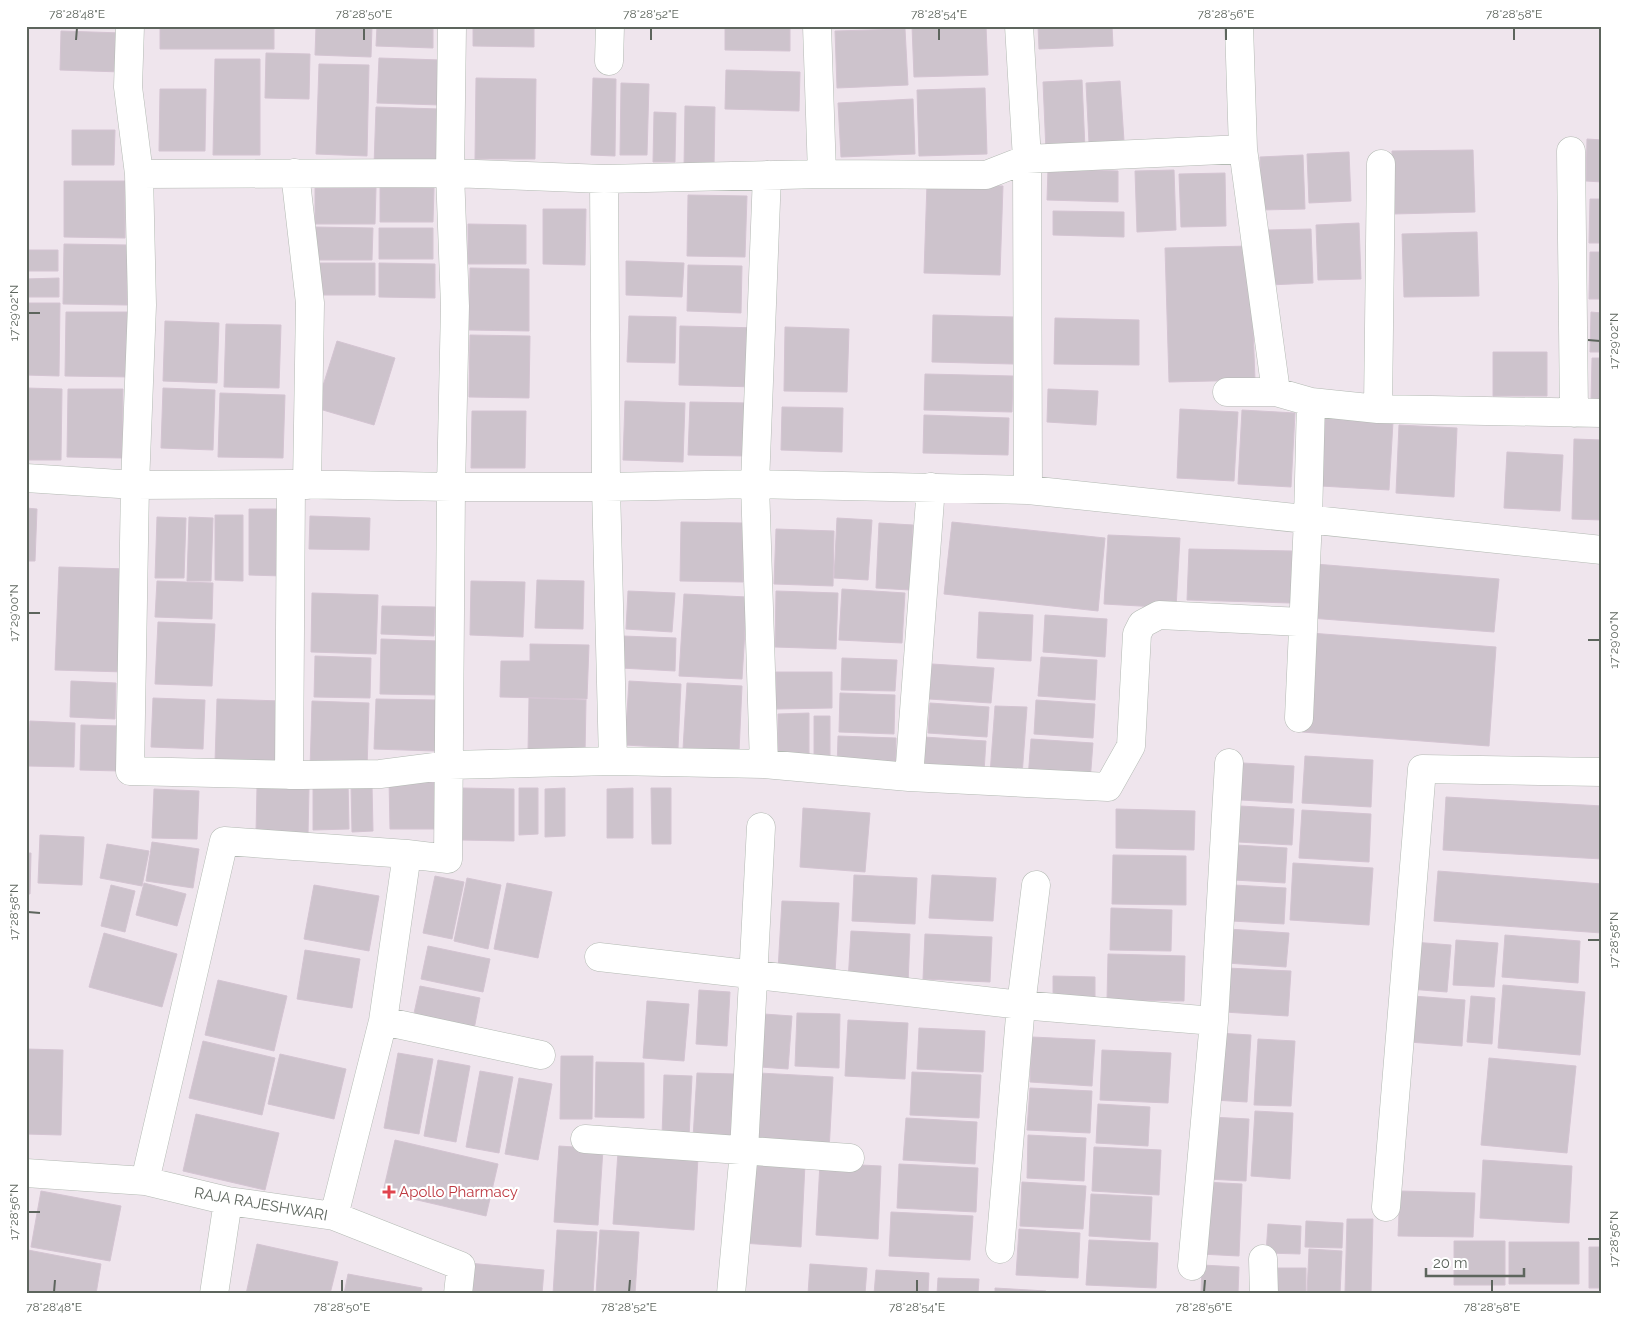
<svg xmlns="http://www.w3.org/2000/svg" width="1628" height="1320" font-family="Raleway,sans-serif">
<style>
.building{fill:#cdc3cc;stroke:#d4c4d2}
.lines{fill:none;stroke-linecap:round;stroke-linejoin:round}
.minor-casing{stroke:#b3bab3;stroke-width:29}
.minor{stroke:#fff;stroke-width:28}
.ticks{fill:none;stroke:#5d655d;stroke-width:2}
.health-dot{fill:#e0444e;stroke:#fff;stroke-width:2}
.labels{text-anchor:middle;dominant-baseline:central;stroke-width:4.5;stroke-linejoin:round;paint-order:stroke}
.health-label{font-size:15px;fill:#be3a42;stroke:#fff;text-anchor:start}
.street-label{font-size:15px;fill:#5d655d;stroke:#fff}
.neatline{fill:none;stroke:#5d655d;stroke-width:2}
.ticks-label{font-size:12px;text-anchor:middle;fill:#5d655d}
</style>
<rect width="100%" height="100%" fill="#efe5ed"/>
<path class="building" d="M160,26H274V49H160Z
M316,26H372L371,57L315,55Z
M377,26H433V48L376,46Z
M473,26H534V47L473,46Z
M725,26H790V51L725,50Z
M912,26H986L988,75L914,77Z
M1038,26H1112L1113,46L1039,49Z
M905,29L908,85L837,88L835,31Z
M61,31L122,33V72L60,70Z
M266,53L310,54L309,99L265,98Z
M379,58L441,60L440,105L377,103Z
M215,59H260V155H213Z
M319,64L369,65L367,156L316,154Z
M726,70L800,72L799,111L725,109Z
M476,78L536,79L535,159H475Z
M593,78L616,79L615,156L591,155Z
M1082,80L1085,149L1046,151L1043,82Z
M1120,81L1124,141L1089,143L1086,83Z
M621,83L649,84L647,155H620Z
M985,88L987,154L919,156L917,90Z
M160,89H206L205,151H159Z
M913,99L915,154L841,157L838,103Z
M685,106L715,107L714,167H684Z
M376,107L439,109L438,168L374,166Z
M654,112L676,113L675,162H653Z
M72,130H115L114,165H72Z
M1587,139L1602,140V182L1586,181Z
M1473,150L1475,212L1393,214L1392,151Z
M1349,152L1351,201L1309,203L1307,154Z
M1303,155L1305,209L1261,210L1260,157Z
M1048,169L1118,171V202L1047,200Z
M1174,170L1176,230L1137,232L1135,171Z
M1225,173L1226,226L1181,227L1179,174Z
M64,181H125V238L64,237Z
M927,183L1003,186L1000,275L924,273Z
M380,187L434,188L433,222H380Z
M315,188H376L375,224H315Z
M688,195L747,196L745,257L687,256Z
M1590,199H1602V243H1589Z
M543,209H586L585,265L543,264Z
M1053,211L1124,212V237L1053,235Z
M1359,223L1361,279L1318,280L1316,225Z
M468,224L526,225V264H468Z
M314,227L373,228L372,260H314Z
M379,228H433V259H379Z
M1311,229L1313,283L1269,285L1267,230Z
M1477,232L1479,296L1404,297L1402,234Z
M64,244L128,245L127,305L63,304Z
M1250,246L1255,380L1169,382L1165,248Z
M26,250H58V271H26Z
M1590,252H1602V299H1589Z
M626,261L684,263L682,297L626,295Z
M316,263H375V295H315Z
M379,263L435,264V298L379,297Z
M688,265L742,266L741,313L687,311Z
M470,268L529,269V331L469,330Z
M59,278V297H26V279Z
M26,303H60L59,376L26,375Z
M66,312H132L131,377L65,376Z
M1591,312L1602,313V352H1590Z
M933,315L1014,317L1013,364L932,362Z
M629,316L676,317L675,363L627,362Z
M1055,318L1139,320V365L1054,364Z
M165,321L219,323L217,383L163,381Z
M226,324L281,325L279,388L224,387Z
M680,326L759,328L757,387L679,385Z
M785,327L849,329L847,392L784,391Z
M470,335L530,336L529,398L469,397Z
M337,341L395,358L374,425L316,408Z
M1493,352H1547V396H1493Z
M1592,358H1602V402L1591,401Z
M925,374L1013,376L1012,412L924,410Z
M26,388L62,389L61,460H26Z
M163,388L215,390L213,450L161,448Z
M68,389H123L122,458L67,457Z
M1048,389L1098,391L1096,425L1047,422Z
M220,393L285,395L283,458L218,457Z
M625,401L685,403L683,462L623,460Z
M690,402L749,403L747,456L688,455Z
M782,407L843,408L842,452L781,450Z
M1180,409L1238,412L1234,481L1177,478Z
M1242,410L1295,413L1291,487L1238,484Z
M472,411H526L525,468H471Z
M924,415L1009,418L1008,455L923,453Z
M1325,418L1393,422L1389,490L1321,486Z
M1399,425L1457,428L1454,497L1396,493Z
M1574,439L1602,440V520L1572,519Z
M1507,452L1563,455L1560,511L1504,508Z
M26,508L37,509L35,561H26Z
M249,509H283L282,576L249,575Z
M215,515H243V581L215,580Z
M310,516L370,518L369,550L309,549Z
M157,517L186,518L184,578H155Z
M189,517L213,518L211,581H187Z
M837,518L872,520L868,580L834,578Z
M681,522L743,523V582L680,581Z
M952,522L1105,538L1098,611L944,594Z
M879,523L913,525L910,590L876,588Z
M776,529L834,531L833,586L774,584Z
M1108,535L1180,538L1176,608L1104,604Z
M1189,549L1292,551L1291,603L1187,600Z
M1315,564L1499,579L1494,632L1310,618Z
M59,567L129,569L125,672L55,670Z
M537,580L584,581L583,629L535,628Z
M157,581L213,583L212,619L155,617Z
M471,581L525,582L523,637L470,635Z
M842,589L905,593L902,643L839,640Z
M628,591L675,593L672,632L626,629Z
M776,591L838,593L836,649L775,647Z
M312,593L378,595L376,654L311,652Z
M684,594L747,597L742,679L679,676Z
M382,606L435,607L434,636L381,634Z
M979,612L1033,615L1031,661L977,658Z
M1045,615L1107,619L1105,657L1043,652Z
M158,622L215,624L212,686L155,684Z
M1310,633L1496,647L1489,746L1302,732Z
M623,636L676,638L675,671L621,668Z
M381,639L438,641L437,695L380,694Z
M530,644L589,645L587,699L500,697L501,661H530Z
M315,656L371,658L370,698L314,697Z
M1041,657L1097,660L1095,700L1038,696Z
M842,658L897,660L895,691L841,690Z
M932,664L994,668L991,703L929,699Z
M776,672H832V708L776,709Z
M71,681L116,683L115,719L70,717Z
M629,681L681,684L678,748L625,745Z
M687,683L742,686L739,752L683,749Z
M840,693L895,695L894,734L839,732Z
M153,698L205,700L203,749L151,747Z
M529,698L586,700L585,754L528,752Z
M217,699L282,701L280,765L215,762Z
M376,699L437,700L435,751L374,749Z
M1036,700L1095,704L1093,738L1034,734Z
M312,701L369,703L367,770L310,769Z
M930,703L989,707L987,737L928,733Z
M995,706L1027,707L1022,776L990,774Z
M809,713V758H778V714Z
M814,716H830V756H814Z
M30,721L75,723L74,767L28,766Z
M81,725L121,726L119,771L80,770Z
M838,736L896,738V771L837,769Z
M924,737L986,741L984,772L922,768Z
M1031,739L1093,743L1090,782L1028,779Z
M1305,756L1373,760L1371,807L1302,803Z
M1243,763L1294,766L1292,803L1241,800Z
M389,779H444V829H390Z
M313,780H348L349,829L313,830Z
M372,785L373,831L352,832L351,786Z
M257,787L309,789L308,835L256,833Z
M462,788L514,789V841L461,840Z
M519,788H538V834L519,835Z
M565,788V836L545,837V789Z
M633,788V838H607V789Z
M651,788H671V844H652Z
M154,789L199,791L197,839L152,838Z
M1446,797L1602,806V859L1443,850Z
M1240,806L1294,809L1292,845L1238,842Z
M803,808L870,813L865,872L800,867Z
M1116,809L1195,811L1194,850L1116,848Z
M1302,810L1371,814L1369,862L1299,858Z
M40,835L84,837L82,885L38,883Z
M152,842L199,849L193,888L146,881Z
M107,844L149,851L142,886L100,878Z
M1236,845L1287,848L1285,883L1234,880Z
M26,853H31L30,894H26Z
M1113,855L1186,856V905L1112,904Z
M1293,863L1373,868L1369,925L1290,920Z
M1438,871L1602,884V933L1434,921Z
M854,875L917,878L915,924L852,921Z
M932,875L996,878L993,921L929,918Z
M435,876L464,882L452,939L423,933Z
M467,878L501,885L488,949L454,941Z
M144,883L186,894L177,926L136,915Z
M507,883L552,892L538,958L494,949Z
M111,885L135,891L125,932L101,926Z
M314,885L379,896L369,951L304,939Z
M1234,885L1286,888L1284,924L1232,921Z
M782,901L839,903L835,973L778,970Z
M1111,908L1172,910L1171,951L1110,950Z
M1228,929L1289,933L1286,967L1226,963Z
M851,931L910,934L908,984L848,982Z
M104,933L177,954L162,1007L89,987Z
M925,934L992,937L990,982L923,979Z
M1505,935L1580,941L1578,983L1502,977Z
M1456,940L1498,943L1494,987L1453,985Z
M1413,942L1451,945L1447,992L1409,989Z
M428,946L490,959L483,992L421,979Z
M305,950L360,959L352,1008L297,999Z
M1108,954L1185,956L1184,1001L1107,1000Z
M1227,968L1291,971L1288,1016L1224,1012Z
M1053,976L1095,977V1005L1053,1004Z
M218,980L287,996L274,1051L205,1035Z
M1503,985L1585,992L1580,1055L1498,1048Z
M420,986L480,998L472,1040L411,1027Z
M699,990L730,992L727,1046L696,1044Z
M1413,996L1465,1000L1462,1046L1409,1042Z
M1471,996L1495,998L1492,1044L1467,1042Z
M647,1001L689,1004L684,1061L643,1058Z
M797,1013L840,1014L839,1068L795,1066Z
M764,1014L792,1016L788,1069L760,1067Z
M848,1020L908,1023L905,1079L845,1076Z
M919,1028L985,1031L983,1072L917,1069Z
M1217,1033L1251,1035L1247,1102L1214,1100Z
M1032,1037L1095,1040L1092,1086L1030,1082Z
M1258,1039L1295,1041L1291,1106L1254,1105Z
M203,1041L275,1058L262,1115L189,1098Z
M26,1049L63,1050L61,1135L26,1134Z
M1102,1050L1171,1053L1168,1103L1100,1100Z
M398,1053L433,1059L419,1134L384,1128Z
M280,1054L346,1069L334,1119L268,1104Z
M561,1056H593L592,1119H560Z
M1489,1058L1576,1066L1567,1153L1481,1145Z
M438,1060L470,1066L456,1142L424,1136Z
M596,1062L644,1063V1118L595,1117Z
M480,1071L513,1077L499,1153L466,1147Z
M912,1072L981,1075L979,1118L910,1115Z
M697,1073L734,1074L730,1140L693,1138Z
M759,1073L833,1077L829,1151L756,1147Z
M664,1075L692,1076L689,1138L662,1136Z
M519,1078L552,1084L538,1160L505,1154Z
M1030,1088L1092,1091L1090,1133L1027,1130Z
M1098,1104L1150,1107L1148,1146L1096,1143Z
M1255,1111L1293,1113L1290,1179L1251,1176Z
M196,1114L279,1133L265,1190L183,1171Z
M1210,1117L1249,1119L1246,1181L1207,1179Z
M906,1118L977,1122L975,1164L903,1160Z
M1028,1135L1086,1138L1084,1181L1027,1178Z
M395,1140L498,1164L486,1216L383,1192Z
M559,1146L603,1149L598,1225L554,1222Z
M1094,1147L1161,1150L1159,1195L1092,1191Z
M618,1152L698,1157L694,1230L613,1224Z
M1483,1160L1572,1166L1569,1223L1480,1218Z
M746,1161L805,1164L801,1247L742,1243Z
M820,1163L881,1166L878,1239L816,1235Z
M899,1164L978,1168L976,1212L897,1208Z
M1022,1182L1086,1186L1083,1229L1020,1226Z
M1204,1182L1242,1184L1239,1256L1200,1254Z
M41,1191L121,1206L110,1261L31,1247Z
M1400,1191L1475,1193L1473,1237L1398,1236Z
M1091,1194L1152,1197L1150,1240L1089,1236Z
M891,1212L973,1216L970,1260L889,1256Z
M1347,1219H1373L1371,1293L1345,1292Z
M1306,1221L1343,1223L1342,1248L1305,1247Z
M1268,1224L1301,1226L1300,1254L1266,1253Z
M1019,1229L1080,1233L1078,1278L1016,1275Z
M557,1230L597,1232L593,1294H553Z
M600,1230L639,1232L635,1294H596Z
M1089,1240L1158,1243L1156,1288L1086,1285Z
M1454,1241H1505V1285H1454Z
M1509,1242H1579V1284H1509Z
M257,1244L338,1262L330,1294H246Z
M1589,1247H1602V1288H1589Z
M1309,1249L1342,1251L1340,1294H1307Z
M28,1250L101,1264L96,1294H26V1261Z
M468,1263L544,1270L542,1294H465Z
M810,1264L867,1268L865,1294H808Z
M1202,1265L1239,1267L1238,1294H1201Z
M1272,1268H1306V1294H1271Z
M876,1270L929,1273L928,1294H874Z
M348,1274L422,1288L421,1294H344Z
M938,1278L979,1279L978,1294H937Z
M995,1288L1046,1291V1294H995Z"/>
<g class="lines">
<g class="minor-casing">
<path id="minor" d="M130,26L128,87L139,174L142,305L135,485L130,771L301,775L380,774L450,765L613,761L764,764L909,777L1108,787L1131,746L1137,634L1142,624L1159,615L1303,622
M817,26L822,174
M1019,26L1027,159L1028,490
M1239,26L1243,149L1276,392L1311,402L1308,519L1299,718
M609,61L610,26
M1571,151L1574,413
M295,173L310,303L307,485
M139,174L450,173L604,179L822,174L986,175L1027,159L1243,149
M604,179L606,487L613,761
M1227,392H1276
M1311,402L1378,409L1602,413
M1378,409L1381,164
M26,478L135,485L291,484L451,487H606L755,484L1028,490L1602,550
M764,764L755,484L767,175
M289,775L291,484
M909,777L931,487
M599,957L1021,1005L1214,1021
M383,1021L541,1055
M585,1139L850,1158
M26,1173L145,1181L228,1201L334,1216L461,1266L458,1294
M145,1181L224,841L407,854L448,859L451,487L455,306L450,173L452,26
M1386,1207L1422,769L1602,772
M334,1216L383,1021L407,854
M1000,1249L1021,1005L1036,885
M1263,1259L1264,1294
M1192,1266L1214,1021L1229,763
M214,1294L228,1201
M731,1294L744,1151L761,827"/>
</g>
<use href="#minor" class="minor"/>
</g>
<path class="ticks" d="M76,40L77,28M364,40V28M651,40V28M939,40V28M1226,40V28M1514,40V28M28,313H40M1588,340L1600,341M28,613H40M1588,640H1600M28,912L40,913M1588,940H1600M28,1212H40M1588,1239H1600M54,1292L55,1280M342,1292V1280M629,1292L630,1280M917,1292V1280M1204,1292L1205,1280M1492,1292V1280"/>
<path class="health-dot" d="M386.5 1184.5h5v5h5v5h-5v5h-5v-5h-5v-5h5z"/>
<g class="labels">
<g class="health-label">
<text x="399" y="1192">Apollo Pharmacy</text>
</g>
<g class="street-label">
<text transform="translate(261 1204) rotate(10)">RAJA RAJESHWARI</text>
</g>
</g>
<rect width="1628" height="1320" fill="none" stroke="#ffffff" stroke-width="55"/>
<path d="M1426 1268v8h98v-8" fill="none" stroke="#5d655d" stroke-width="2.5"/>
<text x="1433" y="1268" font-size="15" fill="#5d655d" stroke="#ffffff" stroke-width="4" paint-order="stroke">20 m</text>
<rect x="28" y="28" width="1572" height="1264" class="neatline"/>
<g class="ticks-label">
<text x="77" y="18">78°28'48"E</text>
<text x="364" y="18">78°28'50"E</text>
<text x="651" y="18">78°28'52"E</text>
<text x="939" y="18">78°28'54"E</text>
<text x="1226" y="18">78°28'56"E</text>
<text x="1514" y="18">78°28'58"E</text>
<text transform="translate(14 313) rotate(-90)" y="4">17°29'02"N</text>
<text transform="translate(1614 341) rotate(-90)" y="4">17°29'02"N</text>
<text transform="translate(14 613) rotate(-90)" y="4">17°29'00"N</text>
<text transform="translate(1614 640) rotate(-90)" y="4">17°29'00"N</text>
<text transform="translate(14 912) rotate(-90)" y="4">17°28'58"N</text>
<text transform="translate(1614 940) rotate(-90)" y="4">17°28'58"N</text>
<text transform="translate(14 1212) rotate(-90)" y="4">17°28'56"N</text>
<text transform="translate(1614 1239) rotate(-90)" y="4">17°28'56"N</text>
<text x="54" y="1311">78°28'48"E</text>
<text x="342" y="1311">78°28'50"E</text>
<text x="629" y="1311">78°28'52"E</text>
<text x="917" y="1311">78°28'54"E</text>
<text x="1204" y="1311">78°28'56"E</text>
<text x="1492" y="1311">78°28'58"E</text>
</g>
</svg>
